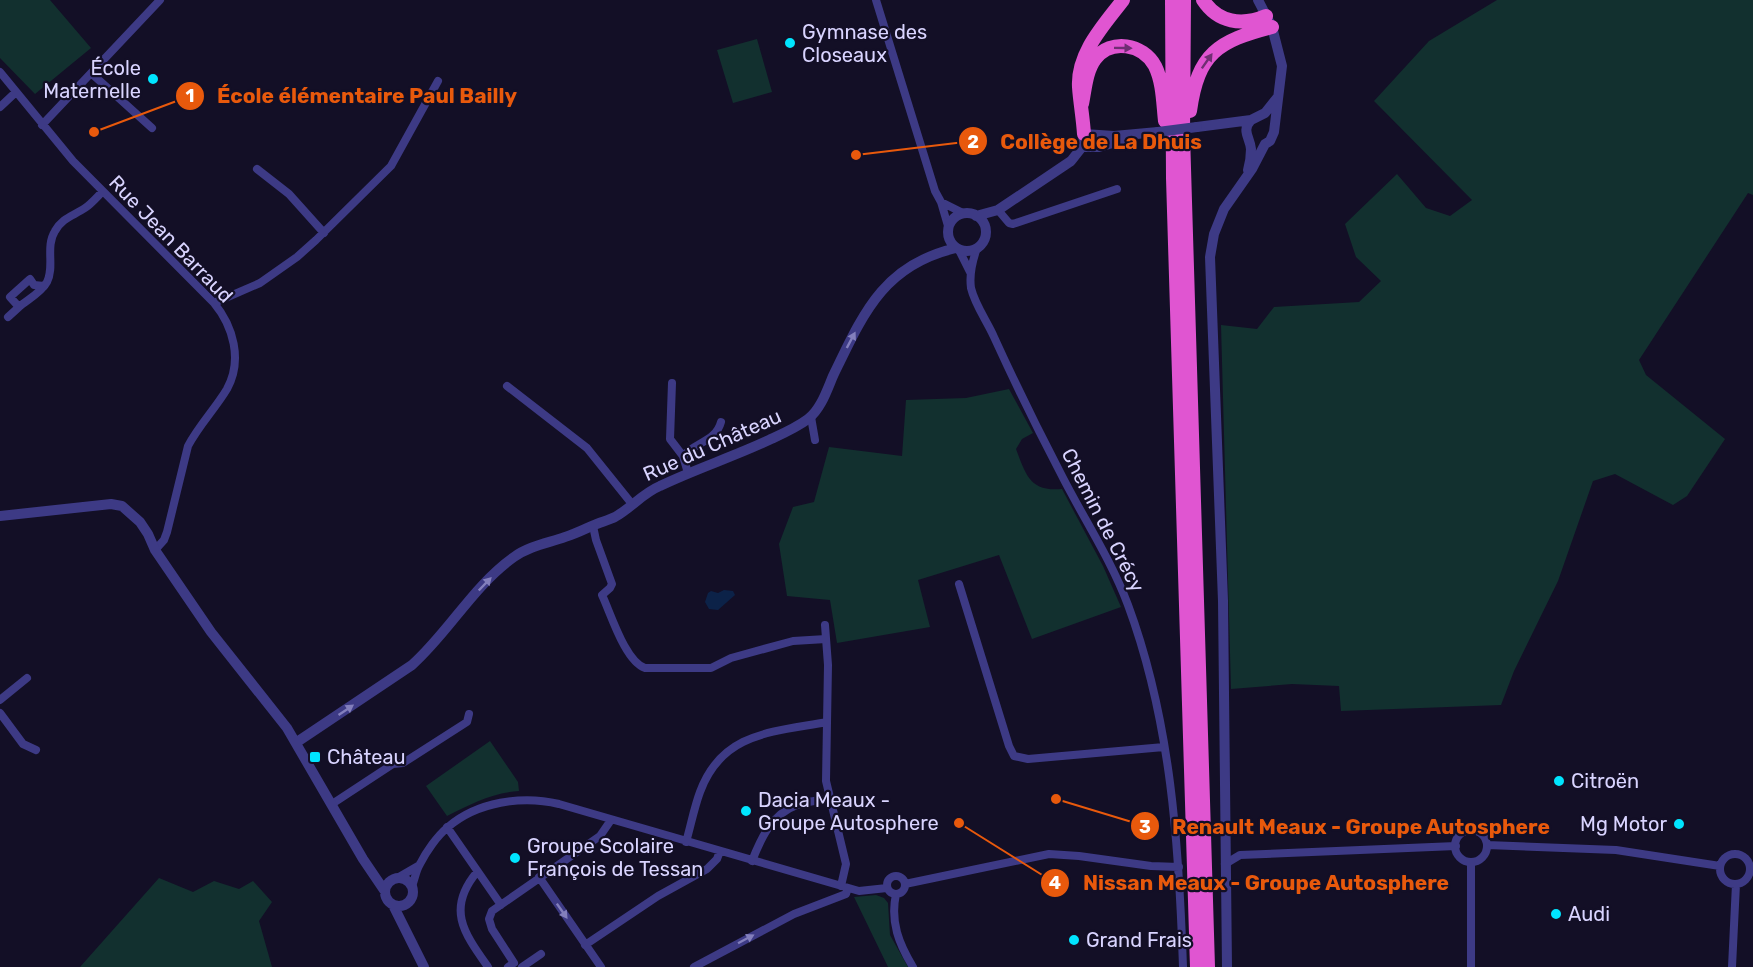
<svg xmlns="http://www.w3.org/2000/svg" width="1753" height="967" font-family="Rubik,sans-serif">
<style>
.green{fill:#12302f}
.water{fill:#0c2248}
.lines{fill:none;stroke-linecap:round;stroke-linejoin:round}
.minor{stroke:#3d3a85;stroke-width:8}
.tertiary{stroke:#3d3a85;stroke-width:10}
.trunk{stroke:#e055d1;stroke-width:14}
.tertiary-bridge{stroke:#3d3a85;stroke-width:10}
.oneway{fill:#6f2e73}
.oneway2{fill:#837fbc}
.poi-dot{fill:#00e5ff;stroke:#130f26;stroke-width:2}
.labels{text-anchor:middle;dominant-baseline:central;stroke-width:4.5;stroke-linejoin:round;paint-order:stroke}
.poi-label{font-size:20px;fill:#d9d4ff;stroke:#130f26;text-anchor:start}
.street-label{font-size:20px;fill:#d9d4ff;stroke:#130f26}
.leader{fill:none;stroke:#e8590c;stroke-width:2}
.callout-dot{fill:#e8590c;stroke:#130f26;stroke-width:2}
.mark-label{font-size:18px;text-anchor:middle;font-weight:bold;fill:#fff}
.callout-label{font-size:21px;text-anchor:middle;font-weight:bold;fill:#e8590c;stroke:#130f26;stroke-width:4.5;stroke-linejoin:round;paint-order:stroke}
</style>
<rect width="100%" height="100%" fill="#130f26"/>
<path class="green" d="M0,0H50L91,48L35,94L0,58Z
M1497,0H1753V195L1748,193L1639,360L1646,375L1725,439L1687,496L1673,505L1615,474L1593,481L1558,581L1514,671L1501,705L1341,711L1339,686L1292,684L1231,689L1221,325L1257,329L1274,307L1359,302L1381,281L1356,257L1345,224L1397,174L1426,208L1450,216L1472,200L1374,101L1429,41Z
M757,39L772,92L733,103L717,50Z
M1009,389L1033,433L1022,439L1016,449C1026,475 1030,492 1062,489L1103,566L1121,607L1032,639L999,555L918,580L930,627L837,643L830,600L787,596L779,544L793,507L814,502L829,447L902,456L906,400L966,398Z
M490,741L518,782L519,791C492,793 471,804 447,816L426,786Z
M159,878L193,892L214,881L239,889L253,881L272,902L259,921L272,967H80Z
M876,895L884,898L888,903L890,935L908,967H888L854,897Z"/>
<path class="water" d="M724,590L733,591L735,595L718,610L709,609L705,602L708,593L711,591L718,593Z"/>
<g class="lines">
<path class="minor" d="M876,0L935,191L941,202L948,226
M0,72L73,161L214,303C233,326 243,360 227,389C215,409 199,425 188,446L167,532L164,540L155,550
M91,73L152,128
M0,107L16,92
M42,125L160,0
M257,169L289,194L324,233
M941,202L963,213
M998,210L1009,223L1013,224L1117,189
M977,248C972,262 969,274 971,288C975,305 987,321 994,337C1015,383 1037,428 1060,472C1082,516 1111,559 1128,605C1171,721 1179,845 1183,967
M959,250L970,272
M44,286L34,285L30,279L10,297L19,307C27,300 42,292 47,282C55,266 45,247 55,231C62,218 73,216 85,208C91,204 97,197 102,192
M214,303L260,283L297,257L316,240L391,166L438,81
M8,317L19,307
M672,383L670,439L683,456
M507,386L587,448L632,504
M811,417L815,440
M688,473L683,456C696,442 716,441 721,422
M593,526L596,540L612,584L610,588L602,595C611,614 625,661 645,668H711L731,658L793,641L826,639
M959,584L1009,746L1014,756L1028,759L1164,747
M825,625L828,665L826,781L846,864L841,886
M0,700L27,678
M0,713L23,744L36,750
M332,804L393,764L403,763L467,722L469,714
M447,827L501,905
M1455 846a16 16 0 1 1 32 0a16 16 0 1 1-32 0Z
M686,842C691,825 694,808 700,792C722,732 773,732 827,722
M1487,845L1616,850L1720,866
M1720 869a15 15 0 1 1 30 0a15 15 0 1 1-30 0Z
M752,861C761,838 772,814 797,805C807,801 819,801 830,798
M1471,862V967
M1225,864L1240,855L1456,846
M477,872C446,909 464,933 488,967
M887 885a9 9 0 1 1 18 0a9 9 0 1 1-18 0Z
M399,877L418,866
M539,877L601,967
M905,884L1049,854L1079,856L1151,866L1179,867
M412,886C415,879 416,870 420,864C426,852 437,836 448,827C477,802 522,795 559,804L859,891L887,888
M896,894C890,922 899,944 913,967
M585,945L658,896L707,869L717,859L720,851
M508,967L514,963L492,929L489,919L492,911L600,836L611,820
M522,967L541,954
M694,967L794,914L846,894L848,888
M1732,967L1736,884"/>
<path class="tertiary" d="M1197,127L1251,120L1265,113L1277,98
M1082,147H1099L1126,139
M1248,170C1250,163 1251,156 1251,149C1250,137 1241,131 1251,120
M948 232a19 19 0 1 1 38 0a19 19 0 1 1-38 0Z
M976,216L998,210L1071,161L1082,147L1084,134L1114,136L1158,132
M0,516L111,504L122,506L140,522L148,534L155,550L211,632L287,728L363,859L384,890
M297,742L412,665C449,632 473,586 514,557C529,546 548,543 565,537C575,534 585,529 594,525C601,522 609,520 615,517C631,508 643,493 660,486C695,469 733,457 769,440C782,434 796,428 808,419C821,409 827,390 833,376C863,314 883,265 956,248
M385 892a14 14 0 1 1 28 0a14 14 0 1 1-28 0Z
M393,905L424,967
M1227,967L1223,601L1210,257L1214,234L1224,209L1252,169L1265,144L1270,141L1274,132L1282,66L1272,27L1258,0"/>
<path class="trunk" d="M1172,0L1173,178L1197,967
M1184,0L1183,135L1208,967
M1203,0C1218,23 1242,26 1266,16
M1082,104C1085,89 1086,71 1095,59C1111,38 1143,44 1155,66C1163,82 1163,103 1165,121
M1190,111C1198,53 1218,41 1272,27
M1084,134C1083,118 1080,102 1079,87C1077,53 1104,25 1123,0"/>
<path class="tertiary-bridge" d="M1158,132L1197,127"/>
</g>
<defs><path id="oneway-solid" d="M-6-.8H1V-3.2L6.5 0L1 3.2V.8H-6Z" transform="scale(1.5)"/></defs>
<g class="oneway">
<use href="#oneway-solid" transform="translate(1123 48) rotate(1)"/>
<use href="#oneway-solid" transform="translate(1207 61) rotate(-55)"/>
</g>
<g class="oneway2">
<use href="#oneway-solid" transform="translate(851 340) rotate(-62)"/>
<use href="#oneway-solid" transform="translate(485 584) rotate(-46)"/>
<use href="#oneway-solid" transform="translate(346 710) rotate(-34)"/>
<use href="#oneway-solid" transform="translate(562 911) rotate(55)"/>
<use href="#oneway-solid" transform="translate(746 939) rotate(-28)"/>
</g>
<g class="poi-dot">
<circle cx="790" cy="43" r="6"/>
<circle cx="153" cy="79" r="6"/>
<rect x="309" y="751" width="12" height="12" rx="3"/>
<circle cx="1559" cy="781" r="6"/>
<circle cx="746" cy="811" r="6"/>
<circle cx="1679" cy="824" r="6"/>
<circle cx="515" cy="858" r="6"/>
<circle cx="1556" cy="914" r="6"/>
<circle cx="1074" cy="940" r="6"/>
</g>
<g class="labels">
<g class="poi-label">
<text x="802" y="32">Gymnase des<tspan x="802" dy="23">Closeaux</tspan></text>
<text x="141" y="68" text-anchor="end">École<tspan x="141" dy="23">Maternelle</tspan></text>
<text x="327" y="757">Château</text>
<text x="1571" y="781">Citroën</text>
<text x="758" y="800">Dacia Meaux -<tspan x="758" dy="23">Groupe Autosphere</tspan></text>
<text x="1667" y="824" text-anchor="end">Mg Motor</text>
<text x="527" y="846">Groupe Scolaire<tspan x="527" dy="23">François de Tessan</tspan></text>
<text x="1568" y="914">Audi</text>
<text x="1086" y="940">Grand Frais</text>
</g>
<g class="street-label">
<text transform="translate(171 239) rotate(46)">Rue Jean Barraud</text>
<text transform="translate(712 445) rotate(-24)">Rue du Château</text>
<text transform="translate(1103 520) rotate(63)">Chemin de Crécy</text>
</g>
</g>
<path class="leader" d="M94 132L190 96M856 155L973 141M1056 799L1145 826M959 823L1055 883"/>
<g class="callout-dot">
<circle cx="94" cy="132" r="6"/>
<circle cx="856" cy="155" r="6"/>
<circle cx="1056" cy="799" r="6"/>
<circle cx="959" cy="823" r="6"/>
<circle cx="190" cy="96" r="15"/>
<circle cx="973" cy="141" r="15"/>
<circle cx="1145" cy="826" r="15"/>
<circle cx="1055" cy="883" r="15"/>
</g>
<g class="mark-label">
<text x="190" y="102">1</text>
<text x="973" y="148">2</text>
<text x="1145" y="833">3</text>
<text x="1055" y="889">4</text>
</g>
<g class="callout-label">
<text x="367" y="103">École élémentaire Paul Bailly</text>
<text x="1101" y="149">Collège de La Dhuis</text>
<text x="1361" y="834">Renault Meaux - Groupe Autosphere</text>
<text x="1266" y="890">Nissan Meaux - Groupe Autosphere</text>
</g>
</svg>
